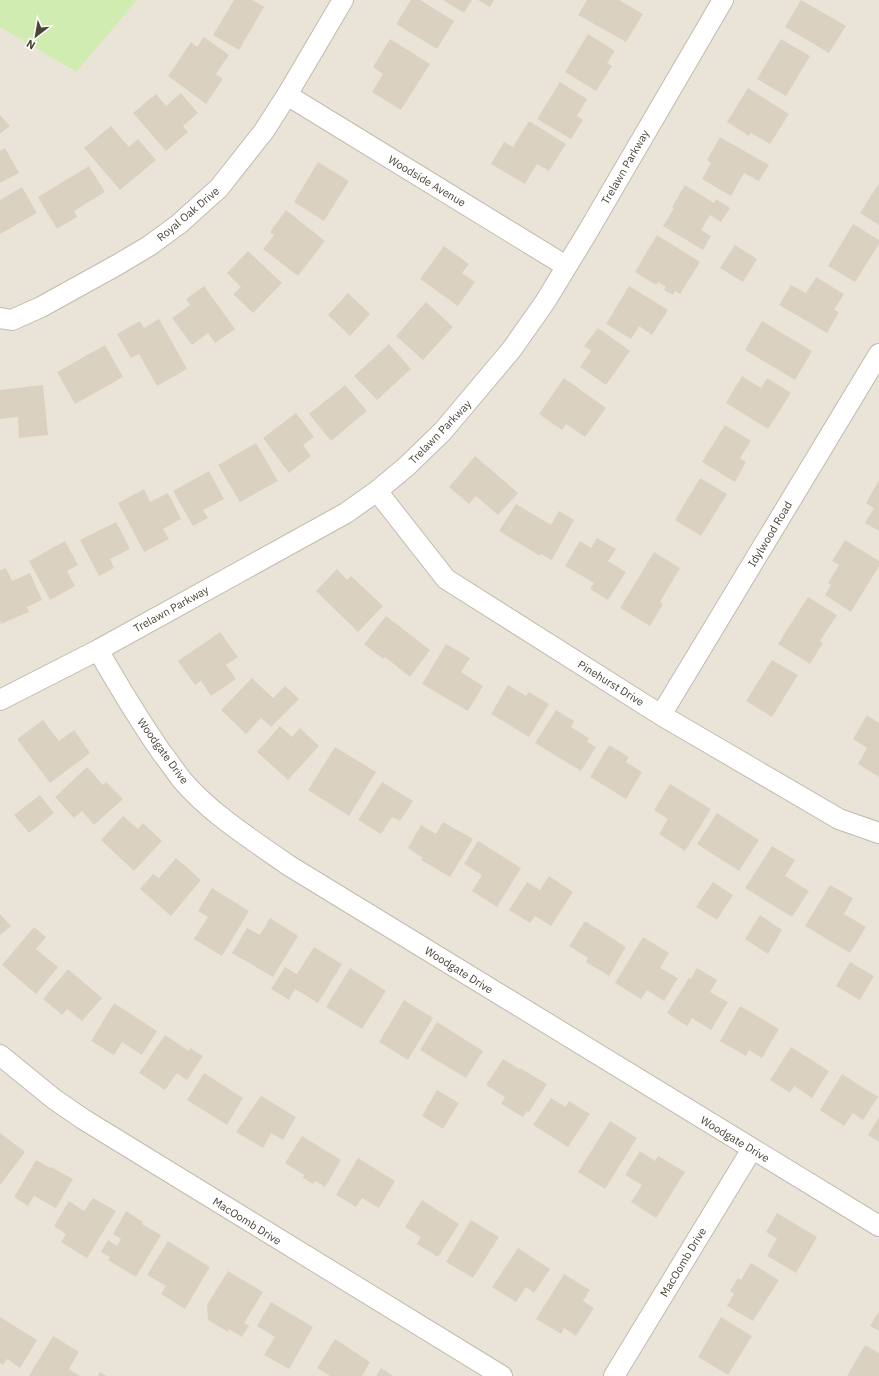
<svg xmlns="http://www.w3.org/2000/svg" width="879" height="1376" font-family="'IBM Plex Sans',sans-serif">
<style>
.residential{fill:#eae4d8}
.green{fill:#d0ecb1}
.building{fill:#dbd1c1}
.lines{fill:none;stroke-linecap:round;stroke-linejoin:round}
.street-casing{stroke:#c2baab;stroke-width:22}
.street{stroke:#fff;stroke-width:20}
.labels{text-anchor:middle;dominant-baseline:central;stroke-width:3;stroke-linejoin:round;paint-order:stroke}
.street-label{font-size:11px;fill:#4a4337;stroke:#fff}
</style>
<rect width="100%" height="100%" fill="#f6f2ea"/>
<path class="residential" d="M125,0H879V1376H0V27L76,72Z"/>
<path class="green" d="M0,0H137L76,72L0,27Z"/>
<path class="building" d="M234,0H252L264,7L239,50L213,35Z
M411,0H420L454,21L437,49L396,24Z
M443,0H472L464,13Z
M478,0H494L490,7Z
M587,0H619L643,14L626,42L578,15Z
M801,0L846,26L829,53L785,27Z
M588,34L615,51L607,63L612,66L596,91L565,72Z
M204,37L229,55L216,74L223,79L206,104L168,76L191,42L197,47Z
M390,39L430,64L401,110L372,92L383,74L373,67Z
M781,39L810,56L786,96L757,79Z
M560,82L587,99L577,116L583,120L571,139L537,119Z
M748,88L789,114L770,144L751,133L749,136L727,122Z
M181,93L198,113L183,126L188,132L166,151L133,113L156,94L166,106Z
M0,115L10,126L0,134Z
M529,121L566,144L549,171L537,164L525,184L491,164L504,142L513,147Z
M111,126L129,147L138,139L156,160L120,190L84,148Z
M720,137L769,165L759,181L744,173L731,196L702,179L711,163L707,160Z
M5,148L19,173L0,183V151Z
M318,162L349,181L324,221L294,202Z
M89,166L105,192L74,211L77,217L57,229L38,197Z
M879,183V225L860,213Z
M685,185L714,203L716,199L730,208L721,222L710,215L701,230L711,236L703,250L663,226L674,208L672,207Z
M22,187L37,213L0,234V200Z
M286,210L325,241L298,276L263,249L274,235L270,232Z
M853,224L879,240V244L855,282L828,266Z
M657,235L700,262L680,294L675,291L673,295L664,290L666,287L658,282L656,285L635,272Z
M735,245L757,259L743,282L720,268Z
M444,246L469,264L462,273L475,282L458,306L420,279Z
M248,251L282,283L253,313L233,294L241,287L227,273Z
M816,277L844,294L834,310L839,312L827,333L779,305L791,285L806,293Z
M204,286L235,329L215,343L208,333L192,345L172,318L190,305L186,299Z
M629,286L668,310L652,335L639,326L631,339L606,324Z
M348,293L370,314L350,336L328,315Z
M426,302L453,327L423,360L396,336Z
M159,319L187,369L157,386L139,354L131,358L117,334L140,321L144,328Z
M762,321L812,351L795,380L745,350Z
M598,328L630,351L606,385L580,367L591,351L584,346Z
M389,344L411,369L377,400L354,376Z
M105,345L123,377L75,404L57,372Z
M742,376L761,388L767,378L791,393L768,429L726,403Z
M564,378L606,408L585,437L566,424L562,430L539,414Z
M43,385L48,435L19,438L18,417L0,419V390Z
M345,385L367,411L331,441L309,414Z
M296,413L314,437L303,445L311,456L289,473L263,438Z
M725,425L751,441L740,458L746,462L735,482L702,462Z
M256,443L278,481L240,502L218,465Z
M475,456L518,493L498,515L476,496L469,504L449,487Z
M209,471L224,499L203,510L208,518L193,526L173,491Z
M700,478L727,494L701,536L675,520Z
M879,480V531L865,523L874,508L866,503Z
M144,489L150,502L168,493L181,519L163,529L169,539L144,552L118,503Z
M516,504L551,525L559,511L574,520L552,560L541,554L540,556L499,531Z
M116,522L130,549L110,559L114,568L99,576L80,540Z
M597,538L616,549L608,561L626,572L608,600L590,589L594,583L565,566L580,541L591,548Z
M845,540L879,561V566L851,612L825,595L831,585L828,583L839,565L832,561Z
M65,541L78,565L67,571L75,586L50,600L29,561Z
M654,552L680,568L660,602L663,604L650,626L620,608Z
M6,568L12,581L30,573L42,600L27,607L29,612L1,624L0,621V570Z
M337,569L347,580L351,576L383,606L358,632L316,591Z
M808,597L837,615L820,641L823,643L810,664L778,644Z
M386,616L430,650L410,677L385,657L383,659L364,644Z
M220,632L238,657L226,665L236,679L211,696L201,681L195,685L178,661Z
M446,644L470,658L461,672L483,686L468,711L422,684Z
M772,660L798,675L772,717L746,701Z
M252,678L273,698L285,686L299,699L271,727L261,718L246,734L221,710Z
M508,685L526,696L529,692L549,704L529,737L491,714Z
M556,710L574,721L571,727L589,738L587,742L596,747L581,771L535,743Z
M867,715L879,723V777L858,764L867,748L853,739Z
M43,720L59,741L74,730L90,753L50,783L17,739Z
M280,726L292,737L300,728L319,746L288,780L257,752Z
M609,745L629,757L626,762L642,772L626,799L590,777Z
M335,747L376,772L349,816L308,790Z
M87,767L103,785L106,782L123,799L94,825L82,811L74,818L55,797Z
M382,782L413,801L400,821L392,817L381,834L358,820Z
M670,784L711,809L685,851L659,834L668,819L654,810Z
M40,795L54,813L29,833L14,815Z
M717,813L759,840L739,871L697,844Z
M123,816L138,829L143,823L162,841L134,871L101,840Z
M443,822L473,839L450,877L421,860L423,858L408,848L421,825L436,834Z
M478,841L521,868L497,907L472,891L482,875L464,864Z
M772,846L795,860L785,876L809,891L792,917L745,888Z
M176,858L201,880L171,916L140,889L153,874L159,878Z
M549,876L573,892L551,926L535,916L530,923L509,910L527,882L540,890Z
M713,882L733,895L717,920L696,907Z
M830,885L853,898L844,914L866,927L850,953L805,926Z
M212,888L249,911L222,956L194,939L208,917L198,911Z
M0,914L11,926L0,935Z
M760,915L782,930L768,954L745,939Z
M270,918L298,936L273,977L232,953L247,928L260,935Z
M585,921L626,947L609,976L586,962L588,958L569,946Z
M34,927L46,937L36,949L58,967L36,994L2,965Z
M643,937L669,953L660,968L678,978L664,1001L647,990L641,999L615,983Z
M314,947L342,964L318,1003L295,989L289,1000L271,989L285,967L297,974Z
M850,962L874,976L860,1000L836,986Z
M350,968L386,991L362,1029L326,1007Z
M697,968L717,980L710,992L728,1002L711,1030L692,1018L687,1026L667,1013L689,978L691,979Z
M68,969L102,998L82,1021L67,1009L62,1015L43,999Z
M404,1000L433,1018L408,1060L379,1042Z
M114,1003L157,1031L142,1055L122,1042L114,1055L91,1041Z
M740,1006L779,1029L762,1058L749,1050L746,1056L720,1041Z
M437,1022L483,1051L466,1078L420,1050Z
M165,1035L189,1051L190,1048L203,1056L187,1080L177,1073L165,1090L139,1073Z
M791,1047L829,1071L812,1098L794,1086L790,1093L770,1080Z
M503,1059L519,1069L520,1068L547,1084L529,1112L527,1111L523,1117L501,1104L505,1097L486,1085Z
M204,1073L243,1098L227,1125L187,1100Z
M842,1074L878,1097L863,1120L853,1113L844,1126L820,1110Z
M437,1090L459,1103L443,1129L422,1116Z
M261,1096L296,1117L283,1140L271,1133L263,1148L236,1132Z
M551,1098L566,1107L569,1101L590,1114L568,1147L533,1125Z
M879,1117V1142L868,1135Z
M610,1121L637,1138L605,1189L578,1172Z
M0,1133L25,1152L0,1185Z
M302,1136L341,1160L325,1187L315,1181L313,1184L303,1178L304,1175L285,1163Z
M640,1151L655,1161L658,1156L685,1172L656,1218L631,1202L642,1185L625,1175Z
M358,1158L395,1181L379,1208L362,1198L356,1207L336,1195Z
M36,1160L50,1168L51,1167L73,1179L56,1208L34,1196L28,1206L14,1197Z
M93,1198L116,1211L87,1258L61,1242L66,1234L54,1226L69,1201L84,1211Z
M422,1200L459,1224L438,1257L417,1244L421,1237L405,1227Z
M126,1211L143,1222L142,1224L161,1235L136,1277L108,1260L110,1257L101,1252L108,1240L117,1246L121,1239L113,1234Z
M777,1213L817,1237L796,1273L767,1256L777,1238L766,1232Z
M471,1220L499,1237L473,1278L446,1262Z
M168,1241L210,1267L185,1309L161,1294L166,1286L147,1275Z
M518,1248L550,1269L534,1293L526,1287L516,1302L492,1287Z
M751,1263L779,1280L753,1321L727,1306L734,1294L730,1291L738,1278L741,1280Z
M228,1271L263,1292L244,1323L249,1326L242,1337L229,1329L228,1332L208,1320L207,1305Z
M564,1274L590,1290L583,1301L594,1308L576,1336L564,1328L561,1334L536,1319Z
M271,1302L313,1327L289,1369L264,1355L275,1337L257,1326Z
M879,1311V1331L870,1326Z
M0,1317L37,1340L20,1368L7,1359L3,1365L0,1363Z
M721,1317L752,1336L728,1375L698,1357Z
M53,1336L79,1352L69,1369L80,1376H29Z
M335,1339L370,1362L362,1376H330L317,1368Z
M865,1345L879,1353V1376H847Z
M381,1368L393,1376H376Z
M100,1372L107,1376H98Z"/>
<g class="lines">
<g class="street-casing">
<path id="street" d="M287,95L566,266
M0,318L12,320L41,307L117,265L149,246L179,224L219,188L264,131L287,95L343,0
M377,491L446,579L661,715L839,819L879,833
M98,650C118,685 139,720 162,753C169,762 175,771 182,780C211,814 251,839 288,865L879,1226
M0,700L98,650L346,513L377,491L407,466L443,431L512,349L545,302L587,233L723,0
M661,715L879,354
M0,1055L54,1099L83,1119L502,1376
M614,1376L752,1149"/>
</g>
<use href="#street" class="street"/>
</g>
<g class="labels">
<g class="street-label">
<text transform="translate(625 167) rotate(-60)">Trelawn Parkway</text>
<text transform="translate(427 181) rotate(31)">Woodside Avenue</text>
<text transform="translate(188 214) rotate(-40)">Royal Oak Drive</text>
<text transform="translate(440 432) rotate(-46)">Trelawn Parkway</text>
<text transform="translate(770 534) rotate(-59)">Idylwood Road</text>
<text transform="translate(171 609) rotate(-29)">Trelawn Parkway</text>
<text transform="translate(611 683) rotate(32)">Pinehurst Drive</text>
<text transform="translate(163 751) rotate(54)">Woodgate Drive</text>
<text transform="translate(459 970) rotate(32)">Woodgate Drive</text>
<text transform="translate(735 1139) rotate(31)">Woodgate Drive</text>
<text transform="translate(247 1221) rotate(32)">MacOomb Drive</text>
<text transform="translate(683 1262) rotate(-59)">MacOomb Drive</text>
</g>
</g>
<g transform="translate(36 36) rotate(211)" stroke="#ffffff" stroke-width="3" paint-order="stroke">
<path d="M0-3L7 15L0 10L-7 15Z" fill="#4a4337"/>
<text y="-6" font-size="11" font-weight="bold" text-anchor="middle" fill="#4a4337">N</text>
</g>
</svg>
